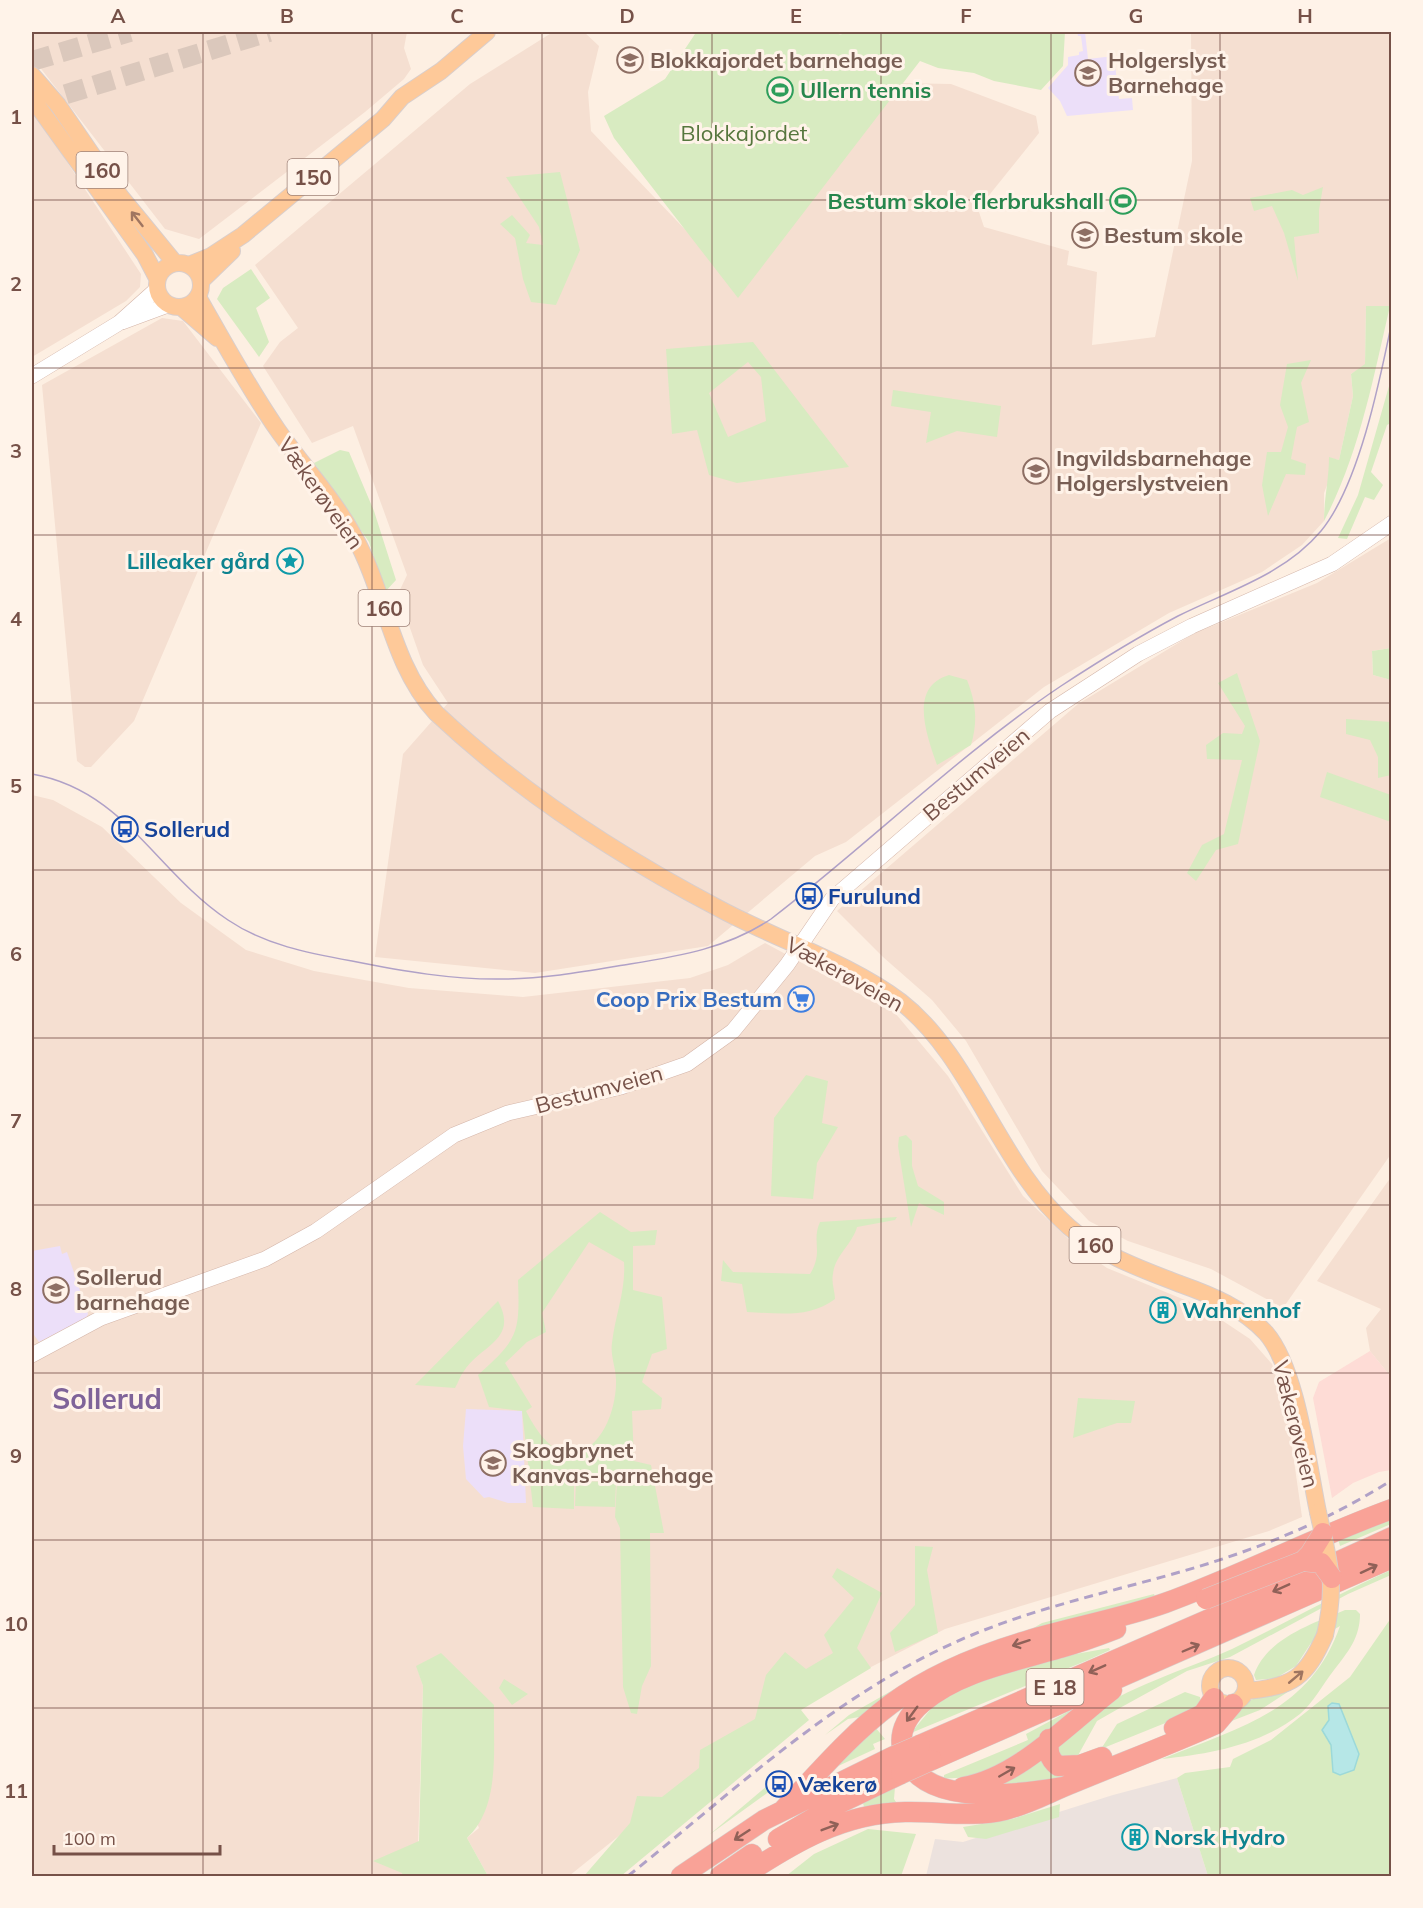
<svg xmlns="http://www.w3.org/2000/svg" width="1423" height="1908" font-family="Mulish,sans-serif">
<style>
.residential{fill:#f5dfd1}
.commercial{fill:#fedcd6}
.industrial{fill:#ece2de}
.education{fill:#ecdff9}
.green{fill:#d8ebc1;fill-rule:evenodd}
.water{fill:#b6e7e7;stroke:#9cd9d9;stroke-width:1.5}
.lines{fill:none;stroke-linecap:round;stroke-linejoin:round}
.highway-tunnel{stroke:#dbc8bc;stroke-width:20;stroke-dasharray:20 10;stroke-linecap:butt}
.secondary-casing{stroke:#d4b5a9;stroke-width:16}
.primary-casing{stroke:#d9cecc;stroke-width:18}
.highway-casing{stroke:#d9cecc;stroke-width:21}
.secondary{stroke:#fff;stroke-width:15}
.primary{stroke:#fec999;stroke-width:16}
.highway{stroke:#f9a297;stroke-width:20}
.tram{stroke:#b0a1c7;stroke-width:1.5}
.rail{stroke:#b0a1c7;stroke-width:3;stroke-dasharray:9 6;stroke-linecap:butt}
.primary-bridge-casing{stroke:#d9cecc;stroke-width:18;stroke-linecap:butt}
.highway-bridge-casing{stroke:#d9cecc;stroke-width:21;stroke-linecap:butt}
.primary-bridge{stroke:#fec999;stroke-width:16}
.highway-bridge{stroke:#f9a297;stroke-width:20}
.oneway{stroke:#9f7560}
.oneway2{stroke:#906158}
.grid{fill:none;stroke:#765148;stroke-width:1.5;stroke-opacity:0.55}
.labels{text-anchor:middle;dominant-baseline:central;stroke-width:6;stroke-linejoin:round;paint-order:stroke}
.shield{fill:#fff3e9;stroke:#9f8278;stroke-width:1.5}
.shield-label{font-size:21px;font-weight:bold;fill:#765148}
.education-label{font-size:22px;font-weight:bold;fill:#785e54;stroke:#fff3e9;text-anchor:start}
.leisure-label{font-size:22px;font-weight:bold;fill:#27864d;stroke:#fff3e9;text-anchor:start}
.park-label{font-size:22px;fill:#56763d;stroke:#fff3e9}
.street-label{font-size:22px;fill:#765148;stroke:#fff3e9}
.culture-label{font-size:22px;font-weight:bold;fill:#0d838f;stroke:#fff3e9;text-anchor:start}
.transit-label{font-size:22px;font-weight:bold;fill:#164399;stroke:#fff3e9;text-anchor:start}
.shop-label{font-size:22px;font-weight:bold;fill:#366cbe;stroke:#fff3e9;text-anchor:end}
.district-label{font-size:28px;font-weight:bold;fill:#7f6399;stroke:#fff3e9}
.neatline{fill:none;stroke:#765148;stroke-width:2}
.grid-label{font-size:20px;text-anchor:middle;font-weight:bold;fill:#765148}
</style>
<rect width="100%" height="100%" fill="#fdefe2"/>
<path class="residential" d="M32,32H407L404,48L411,69L404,79L365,112L199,239L165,229L32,57Z
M553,32H584L599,46L588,92L591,131L739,286L898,83L951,84L1036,116L1039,133L978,209L984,227L1069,251L1067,265L1097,272L1092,345L1155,337L1192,161L1191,32H1391L1390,306H1366L1365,365L1351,374L1353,396L1339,460L1329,458V480L1324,493V521L1302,545L1262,572L1169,613L1044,687L846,842L815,856L708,946L535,973L375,957L403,754L448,703L423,665L398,594L407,575L353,426L312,443L263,366L280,342L298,328L255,265L470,84Z
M32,109L141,274L140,287L126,301L32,357Z
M162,318L183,321L261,423L134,721L91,767H85L77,761L42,385Z
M1391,538V648L1372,651L1373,675L1392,680L1391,1154L1283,1308L1211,1269L1128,1241L1089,1221L1042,1171L966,1041L932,1000L883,957L837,911L1078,704L1193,634L1317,583Z
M32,795L53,800L102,827L181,903L246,950L314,971L409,988L523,997L690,978L728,965L765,943L895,1013L948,1076L1023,1196L1078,1248L1107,1268L1202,1307L1250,1339L1272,1364L1287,1412L1302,1517L1269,1531L945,1629L754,1727L569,1876H488L467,1838L479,1828L417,1667L423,1686L417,1876H32Z
M1391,1177V1377L1370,1351L1366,1328L1381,1309L1317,1281Z"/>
<path class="commercial" d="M1370,1351L1391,1377V1470L1379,1472L1353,1483L1332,1498L1313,1398L1319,1382Z"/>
<path class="industrial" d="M1177,1778L1208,1876H926L935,1839L963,1842L1113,1795Z"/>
<path class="education" d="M1077,32H1085L1088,59L1114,56L1119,99L1132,98L1133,110L1067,116L1060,101L1048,88L1068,65V57L1079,55V52L1083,51L1081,36H1078Z
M60,1246L62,1254L67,1252L88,1314L86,1318L39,1342L32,1332V1251Z
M466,1409L522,1411L526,1503H508L489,1497L484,1498L466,1479L463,1446Z"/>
<path class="green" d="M702,32H831L842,35L836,32H1065L1063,66L1041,90L994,81L974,73L938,68L920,61L738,298L614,138L604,116L665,79L695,34Z
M560,172L580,250L556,305L531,302L523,279L515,238L500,224L512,215L530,235L526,243L543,245L539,227L506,177Z
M1323,187L1319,210V233L1294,237L1298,281L1284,233L1272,206L1254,211L1250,198L1292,190L1303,195Z
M251,269L270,298L256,308L269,342L259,357L217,299L223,288Z
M1366,306H1390C1373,379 1359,455 1324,521C1324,499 1329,479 1329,457L1339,460L1353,396L1351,374L1365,364Z
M753,342L849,467L737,483L709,475L697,430L672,434L666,349ZM748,362L761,377L766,421L728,437L709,393Z
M1311,360L1301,383L1309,422L1297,427L1291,459L1306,464L1305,475L1286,474L1268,516L1262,485L1267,452H1281L1288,427L1280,405L1287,364Z
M1391,379V423L1387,425L1371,472L1383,485L1374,500L1365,497L1347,539L1338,538L1358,495Z
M893,390L1001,406L997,437L957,431L926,443L931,412L891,406Z
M340,450L349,452L374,511L396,580L385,592L369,542L314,463Z
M1391,648V680L1373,675L1372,651Z
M1237,673L1260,741L1238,844L1216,850L1196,881L1187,873L1202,845L1224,834L1242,760L1207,759L1206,745L1223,733L1242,734L1245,726L1218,683Z
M949,675L967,680C976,703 978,721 971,745L937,765C927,736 908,687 949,675Z
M1346,719L1391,722V775L1378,778V757L1370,740L1346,734Z
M1327,772L1391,795V822L1320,797Z
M806,1075L828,1081L822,1123L838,1127L817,1163L813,1199L771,1196L774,1118Z
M906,1135L912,1141V1166L918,1186L944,1202V1215L919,1203L911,1227L898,1146L899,1137Z
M600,1212L631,1232L657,1230L655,1245L633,1246V1290L662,1297L667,1349L652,1354L642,1382L662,1398L661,1409L632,1411L634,1461L651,1465L664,1533H650L651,1666L642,1686L637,1714L631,1713L623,1687L620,1528L615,1517L617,1481L574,1480V1509L533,1507L522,1411L489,1407L478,1375C518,1339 520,1334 518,1280ZM589,1242L624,1262C626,1290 615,1316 612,1343C610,1355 616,1368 616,1380C617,1407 602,1453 570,1453C550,1453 534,1427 526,1411L532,1407L505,1363L527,1342L546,1332L542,1313Z
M897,1217L895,1220L857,1227C852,1245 835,1255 833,1274C831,1282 835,1291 835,1299C809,1319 777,1313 747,1312L742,1284L721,1281L723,1260L733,1272L810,1274C824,1251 811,1242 820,1222Z
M498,1301C519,1340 481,1345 464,1371C460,1376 458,1383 455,1388L415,1385Z
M1078,1398L1135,1401L1131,1423H1117L1073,1438Z
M576,1481L616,1482L615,1507L575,1506Z
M1391,1513V1524L1340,1546L1337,1535Z
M915,1546L933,1547L927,1570L938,1633L895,1652L890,1633L915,1605Z
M837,1568L882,1593L857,1648L871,1668L801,1710L809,1720L621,1876H584L630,1823L637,1796L662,1797L699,1768L700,1750L755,1719L766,1675L785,1652L806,1669L833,1653L824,1635L854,1598L832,1577Z
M1391,1570V1575L1348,1594L1230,1657L1187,1671L1118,1709L1097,1721L1076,1759L1058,1756L1057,1744C1066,1736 1074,1727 1084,1719C1126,1686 1184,1671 1232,1649C1286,1623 1337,1594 1391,1570Z
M1154,1594L1156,1599L1025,1633L1042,1623Z
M1345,1610H1356L1360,1614C1360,1638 1348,1652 1334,1670C1323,1684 1313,1703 1300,1714C1261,1745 1210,1754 1162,1759C1239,1727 1310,1712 1340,1626L1311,1643L1296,1666L1276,1678L1256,1680L1254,1675C1267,1638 1312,1624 1345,1610Z
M1391,1618V1876H1208L1177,1778L1185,1773L1230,1767L1233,1759L1271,1740L1350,1677Z
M1109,1648L1110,1650L1088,1660L911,1733L939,1699L991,1675L1032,1662Z
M441,1653L494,1705C493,1748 501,1807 467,1838L488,1876H403L402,1873L373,1861L419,1841L423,1686L416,1666Z
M921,1674L865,1716L848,1719L825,1735L849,1715Z
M504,1679L528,1694L512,1705L499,1688Z
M1297,1686L1260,1710L1229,1722L1250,1700Z
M1185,1692L1200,1697L1201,1704L1195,1711L1101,1749L1117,1724Z
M1069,1711L1071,1714C1034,1743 995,1782 944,1778V1775L1028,1740L1026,1734Z
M875,1727L885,1739L873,1744L875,1749L836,1767Z
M1039,1754L1071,1775L1051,1781L990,1789Z
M773,1781L775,1783L769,1788L770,1791L709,1835Z
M895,1787L894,1799L898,1805L864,1807L863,1803Z
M1060,1804L1059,1817L986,1839L968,1837L963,1827L1012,1819Z
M868,1829L916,1834L901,1876H786L814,1854Z"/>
<path class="water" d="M1332,1703L1339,1704L1359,1754L1354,1770L1340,1775L1333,1772L1331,1745L1322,1730L1329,1720L1328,1706Z"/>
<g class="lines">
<path class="highway-tunnel" d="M32,61L130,32
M37,103L269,32"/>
<g class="secondary-casing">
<path id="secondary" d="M122,322L168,305
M32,376L119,323L157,289
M32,1355L101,1318L265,1259L316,1231L454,1135L508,1113L621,1087L687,1064L733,1031L787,965L832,899L1050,711L1138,654L1192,626L1332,564L1392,523"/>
</g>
<g class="primary-casing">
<path id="primary" d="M32,75L58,105L121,197L175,263
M32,98L145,255L157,278
M157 285a22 22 0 1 1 44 0a22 22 0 1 1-44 0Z
M189,265L211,256L243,235L383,119L402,97L441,71L487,32
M201,281L232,251
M198,297C223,341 248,387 277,429C302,465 333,498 354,536C386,593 391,664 436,713C519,791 617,855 718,908C775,939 850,963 901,1002C972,1057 999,1166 1069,1227C1101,1255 1141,1269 1180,1284C1211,1295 1243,1308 1266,1333C1297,1369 1308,1464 1318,1512
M181,307L217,338
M1210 1686a18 18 0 1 1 36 0a18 18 0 1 1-36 0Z
M1246,1691C1293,1687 1306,1678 1325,1635"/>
</g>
<g class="highway-casing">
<path id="highway" d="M1174,1728L1203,1714L1214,1698
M1049,1739C1048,1751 1048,1758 1058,1766L1080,1765L1102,1757
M920,1745L1251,1601L1392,1537
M932,1760L1392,1558
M963,1787C1018,1778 1068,1724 1112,1690
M1062,1787C1017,1795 915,1809 902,1747C899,1730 909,1714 922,1703C960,1671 1014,1662 1060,1648C1079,1643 1098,1636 1116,1629
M784,1809C818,1773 851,1734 891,1704C930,1675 979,1655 1026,1641C1072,1627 1120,1619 1165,1603C1242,1575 1315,1537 1392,1509
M778,1839L836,1805L901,1774
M681,1876L764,1820L892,1757
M720,1876L752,1854
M743,1876C793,1843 843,1813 905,1812C939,1811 972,1818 1005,1810C1029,1804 1050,1792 1073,1783C1121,1763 1169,1745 1216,1724L1233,1704"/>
</g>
<use href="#secondary" class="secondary"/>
<use href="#primary" class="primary"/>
<use href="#highway" class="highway"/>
<path class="tram" d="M32,774C124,790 156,872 228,920C265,945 308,953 352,961C402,971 452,980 504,979C546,979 588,971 630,964C680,956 728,948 771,919C869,844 958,755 1061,686C1099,661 1138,637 1178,616C1228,591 1284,575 1321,531C1359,485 1380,380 1392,321"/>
<path class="rail" d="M628,1876C738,1788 839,1690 972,1635C1039,1607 1110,1592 1180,1572C1254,1551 1326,1522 1392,1480"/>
<g class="primary-bridge-casing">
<path id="primary-bridge" d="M1318,1512C1329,1562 1337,1583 1325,1635"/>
</g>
<g class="highway-bridge-casing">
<path id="highway-bridge" d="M1303,1561L1321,1563L1332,1578
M1206,1599L1303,1561L1310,1554L1323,1533
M892,1757L920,1745
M901,1774L932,1760"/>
</g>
<use href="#primary-bridge" class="primary-bridge"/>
<use href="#highway-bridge" class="highway-bridge"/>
</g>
<defs><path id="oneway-shaft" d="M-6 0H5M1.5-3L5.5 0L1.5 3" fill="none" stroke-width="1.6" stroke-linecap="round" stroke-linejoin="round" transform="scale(1.5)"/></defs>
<g class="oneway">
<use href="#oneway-shaft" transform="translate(137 219) rotate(-128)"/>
<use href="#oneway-shaft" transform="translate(1296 1677) rotate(-40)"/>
</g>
<g class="oneway2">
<use href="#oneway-shaft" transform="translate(1369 1569) rotate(-25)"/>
<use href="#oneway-shaft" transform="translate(1281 1588) rotate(156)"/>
<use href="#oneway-shaft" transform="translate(1021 1643) rotate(162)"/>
<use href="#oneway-shaft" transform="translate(1191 1648) rotate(-23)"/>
<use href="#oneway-shaft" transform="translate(1097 1669) rotate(156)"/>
<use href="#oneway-shaft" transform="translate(912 1714) rotate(126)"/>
<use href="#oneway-shaft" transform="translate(1007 1772) rotate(-30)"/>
<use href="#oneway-shaft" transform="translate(830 1827) rotate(-21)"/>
<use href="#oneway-shaft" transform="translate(742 1835) rotate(147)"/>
</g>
<path class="grid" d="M203,32V1876M372,32V1876M542,32V1876M712,32V1876M881,32V1876M1051,32V1876M1220,32V1876M32,200H1392M32,368H1392M32,535H1392M32,703H1392M32,870H1392M32,1038H1392M32,1205H1392M32,1373H1392M32,1540H1392M32,1708H1392"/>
<defs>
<g id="school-ring" transform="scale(1.35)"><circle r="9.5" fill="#fff3e9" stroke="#8d6e63" stroke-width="1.5"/><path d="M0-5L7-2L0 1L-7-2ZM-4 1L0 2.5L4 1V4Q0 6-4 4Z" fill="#8d6e63"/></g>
<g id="stadium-ring" transform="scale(1.35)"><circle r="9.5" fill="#fff3e9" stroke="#2e9e5b" stroke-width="1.5"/><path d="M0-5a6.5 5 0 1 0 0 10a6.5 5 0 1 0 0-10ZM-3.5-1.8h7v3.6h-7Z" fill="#2e9e5b"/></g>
<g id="sight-ring" transform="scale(1.35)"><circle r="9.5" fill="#fff3e9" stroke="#0f9aa8" stroke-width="1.5"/><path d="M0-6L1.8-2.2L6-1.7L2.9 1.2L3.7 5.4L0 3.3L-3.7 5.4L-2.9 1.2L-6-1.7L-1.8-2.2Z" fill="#0f9aa8"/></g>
<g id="bus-ring" transform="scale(1.35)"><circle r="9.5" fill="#fff3e9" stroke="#1a4fb4" stroke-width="1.5"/><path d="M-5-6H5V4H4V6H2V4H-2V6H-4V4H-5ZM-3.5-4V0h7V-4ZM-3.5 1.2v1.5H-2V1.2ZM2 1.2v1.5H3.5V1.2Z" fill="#1a4fb4"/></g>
<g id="supermarket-ring" transform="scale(1.35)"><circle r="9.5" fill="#fff3e9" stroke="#3f7fe0" stroke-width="1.5"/><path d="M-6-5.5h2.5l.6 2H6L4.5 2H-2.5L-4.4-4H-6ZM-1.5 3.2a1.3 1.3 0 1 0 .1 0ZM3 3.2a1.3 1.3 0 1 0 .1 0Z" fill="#3f7fe0"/></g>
<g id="building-ring" transform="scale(1.35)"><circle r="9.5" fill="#fff3e9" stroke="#0f9aa8" stroke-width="1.5"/><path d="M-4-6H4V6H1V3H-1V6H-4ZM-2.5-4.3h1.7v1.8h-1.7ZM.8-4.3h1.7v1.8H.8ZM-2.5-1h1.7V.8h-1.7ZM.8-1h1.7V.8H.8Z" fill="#0f9aa8"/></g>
</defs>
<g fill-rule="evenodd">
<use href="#school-ring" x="630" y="60"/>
<use href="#school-ring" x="1088" y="73"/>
<use href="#stadium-ring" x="780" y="90"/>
<use href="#stadium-ring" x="1123" y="201"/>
<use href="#school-ring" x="1085" y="235"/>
<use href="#school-ring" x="1036" y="471"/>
<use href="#sight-ring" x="290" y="561"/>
<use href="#bus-ring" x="125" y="829"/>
<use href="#bus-ring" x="809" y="896"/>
<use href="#supermarket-ring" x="801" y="999"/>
<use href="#school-ring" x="56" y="1290"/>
<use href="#building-ring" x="1163" y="1310"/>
<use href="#school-ring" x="493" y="1463"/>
<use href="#bus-ring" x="779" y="1784"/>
<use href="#building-ring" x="1135" y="1837"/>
</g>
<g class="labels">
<g class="shield">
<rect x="76.5" y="152" width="51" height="36" rx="4.5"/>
<rect x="287.5" y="159" width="51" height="36" rx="4.5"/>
<rect x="358.5" y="590" width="51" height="36" rx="4.5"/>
<rect x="1069.5" y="1227" width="51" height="36" rx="4.5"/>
<rect x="1026.5" y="1669" width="57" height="36" rx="4.5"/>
</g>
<g class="shield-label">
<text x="102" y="170">160</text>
<text x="313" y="177">150</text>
<text x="384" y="608">160</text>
<text x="1095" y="1245">160</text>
<text x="1055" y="1687">E 18</text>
</g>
<g class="education-label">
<text x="650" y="60">Blokkajordet barnehage</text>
<text x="1108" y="60">Holgerslyst<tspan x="1108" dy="25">Barnehage</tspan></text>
<text x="1104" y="235">Bestum skole</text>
<text x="1056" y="458">Ingvildsbarnehage<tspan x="1056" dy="25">Holgerslystveien</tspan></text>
<text x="76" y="1277">Sollerud<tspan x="76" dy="25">barnehage</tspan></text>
<text x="512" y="1450">Skogbrynet<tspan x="512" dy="25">Kanvas-barnehage</tspan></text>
</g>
<g class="leisure-label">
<text x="800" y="90">Ullern tennis</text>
<text x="1104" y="201" text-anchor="end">Bestum skole flerbrukshall</text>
</g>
<g class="park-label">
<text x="744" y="133">Blokkajordet</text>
</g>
<g class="street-label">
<text transform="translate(321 493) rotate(55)">Vækerøveien</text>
<text transform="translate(976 774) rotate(-40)">Bestumveien</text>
<text transform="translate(845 974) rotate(29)">Vækerøveien</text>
<text transform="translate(599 1089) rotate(-15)">Bestumveien</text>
<text transform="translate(1296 1424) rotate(76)">Vækerøveien</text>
</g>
<g class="culture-label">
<text x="270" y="561" text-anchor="end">Lilleaker gård</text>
<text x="1182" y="1310">Wahrenhof</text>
<text x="1154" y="1837">Norsk Hydro</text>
</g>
<g class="transit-label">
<text x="144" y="829">Sollerud</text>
<text x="828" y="896">Furulund</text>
<text x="798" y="1784">Vækerø</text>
</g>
<g class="shop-label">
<text x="782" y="999">Coop Prix Bestum</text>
</g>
<g class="district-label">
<text x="107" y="1398">Sollerud</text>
</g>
</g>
<rect width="1423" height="1908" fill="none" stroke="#fff3e9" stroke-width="66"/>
<path d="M54 1845v9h166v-9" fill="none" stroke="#765148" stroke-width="3"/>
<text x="63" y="1845" font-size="18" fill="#765148" stroke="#fff3e9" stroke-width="4.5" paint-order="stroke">100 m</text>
<rect x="33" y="33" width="1357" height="1842" class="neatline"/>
<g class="grid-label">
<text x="118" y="23">A</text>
<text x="287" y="23">B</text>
<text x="457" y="23">C</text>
<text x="627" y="23">D</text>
<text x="796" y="23">E</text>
<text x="966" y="23">F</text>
<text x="1136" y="23">G</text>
<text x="1305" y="23">H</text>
<text x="16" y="124">1</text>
<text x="16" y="291">2</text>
<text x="16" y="458">3</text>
<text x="16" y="626">4</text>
<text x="16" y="793">5</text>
<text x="16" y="961">6</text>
<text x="16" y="1128">7</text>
<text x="16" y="1296">8</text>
<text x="16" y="1463">9</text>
<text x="16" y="1631">10</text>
<text x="16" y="1798">11</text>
</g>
</svg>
